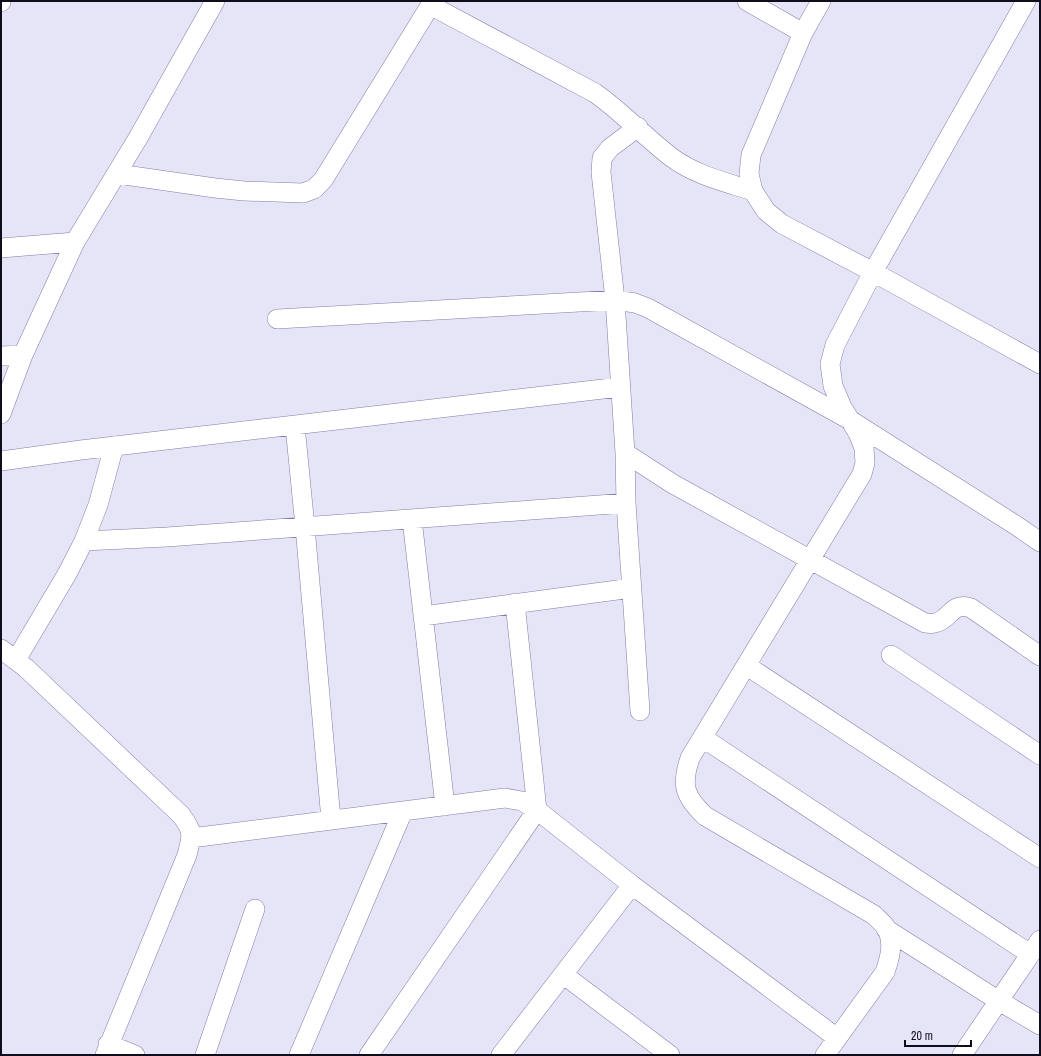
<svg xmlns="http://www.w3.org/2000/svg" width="1041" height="1056" font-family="'Archivo Narrow',sans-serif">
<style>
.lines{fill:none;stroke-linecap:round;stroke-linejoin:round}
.street-casing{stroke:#827ca8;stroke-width:20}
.street{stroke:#fff;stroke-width:19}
</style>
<rect width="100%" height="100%" fill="#e6e4f7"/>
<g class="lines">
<g class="street-casing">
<path id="street" d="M747,1L803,33
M821,1L803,33L751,155L749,174L753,191L766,211L782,224L873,272L1040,364
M1,2V1
M430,5L595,93C622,112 645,137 671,157C695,175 725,182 753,191
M638,127L610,148L602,158L601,172L615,300L625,453L626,503L640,711
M118,174L215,188L244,191L303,193L314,189L323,180L433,1
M1,248L75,242
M277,319L615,300L635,303L648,308L850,420L1017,526L1040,542
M1,356L23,355
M1,414L23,355L75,242L138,138L215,1
M295,426L305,527L331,820
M625,453L673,484L925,623C928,623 931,624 935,623C950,620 952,601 971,608L1040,656
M1,461L81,450L620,387
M412,519L445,806
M84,541L167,537L626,503
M423,616L632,588
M1,649L26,668L181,815C194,832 192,835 187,855L105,1055
M891,655L1040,755
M16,660L67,574L84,541L98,505L114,446
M747,666L1040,858
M703,738L1030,954
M191,838L505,798L522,801L537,810L632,885L837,1038
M886,929L999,1001L1040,1025
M564,975L670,1055
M108,1044L135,1055
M205,1055L255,909
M299,1055L403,811
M369,1055L537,810L515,603
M501,1055L632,885
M825,1055L885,972C890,958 894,943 887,929C884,924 878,919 874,915L705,816C684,796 681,785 690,758L862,474L865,463L864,448L858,433L842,407L833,386L830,364L835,345L873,272L1026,1
M962,1055L1040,940"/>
</g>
<use href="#street" class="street"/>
</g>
<rect width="1041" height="1056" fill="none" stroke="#0f0c1c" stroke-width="4"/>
<path d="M905 1040v6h66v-6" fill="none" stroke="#0f0c1c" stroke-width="2"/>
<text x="911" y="1040" font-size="12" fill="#0f0c1c" stroke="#e6e4f7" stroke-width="3" paint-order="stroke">20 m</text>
</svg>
